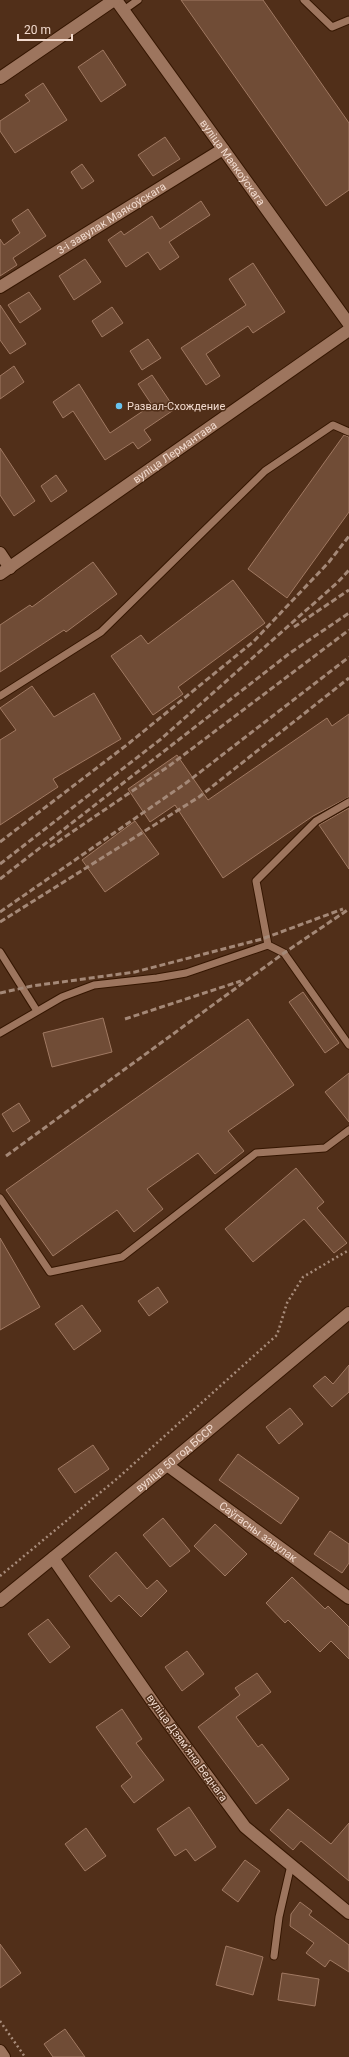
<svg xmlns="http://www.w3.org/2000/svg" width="349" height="2057" font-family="Roboto,sans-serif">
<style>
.building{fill:#704c36;stroke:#a07962}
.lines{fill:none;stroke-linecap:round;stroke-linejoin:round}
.service-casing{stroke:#351601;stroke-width:9}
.minor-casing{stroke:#351601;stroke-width:14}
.secondary-casing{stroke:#351601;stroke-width:14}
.path{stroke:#a88c7b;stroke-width:2.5;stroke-dasharray:2 3;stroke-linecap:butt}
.service{stroke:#9d755e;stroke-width:7}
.minor{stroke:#9d755e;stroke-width:12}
.secondary{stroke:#9d755e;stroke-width:12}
.rail{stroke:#a48877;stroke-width:3;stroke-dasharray:6 3;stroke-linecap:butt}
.poi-dot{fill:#68c4f0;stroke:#512f19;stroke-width:1.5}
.labels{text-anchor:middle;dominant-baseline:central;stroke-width:3;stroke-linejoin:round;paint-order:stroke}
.street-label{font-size:11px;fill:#f2dbcf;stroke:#512f19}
.poi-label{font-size:11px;fill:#f2dbcf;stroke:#512f19;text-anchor:start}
</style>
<rect width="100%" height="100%" fill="#512f19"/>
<path class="building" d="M181,0H263L349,123V190L326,206Z
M103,50L126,85L101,102L78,67Z
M43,83L67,120L15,153L0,131V121L30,101L25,95Z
M165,137L180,159L153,176L138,155Z
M82,164L94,181L82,189L71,172Z
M201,201L210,215L169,242L179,257L160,270L148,252L126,267L108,240L121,231L124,235L152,216L160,229Z
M28,209L46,236L13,258L17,265L0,276V239L4,245L20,233L12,220Z
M85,259L101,282L74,300L59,276Z
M253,263L285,312L253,333L248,326L206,354L220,376L206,385L181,348L246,305L229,279Z
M29,292L41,309L20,323L8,305Z
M0,305L26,344L10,354L0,340Z
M112,307L123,323L102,337L92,321Z
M148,339L161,358L142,370L130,351Z
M14,366L24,382L0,399V376Z
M152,375L175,409L144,430L151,440L138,449L133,442L105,460L73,411L63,418L53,402L79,384L110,433L152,405L138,384Z
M344,435L349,437V512L287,598L248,569Z
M0,448L35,501L14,516L0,495Z
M56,475L67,491L51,502L41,486Z
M93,562L117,594L66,632L64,630L0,672V625L30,605L32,607Z
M233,580L265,623L178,687L183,694L153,715L111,656L141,635L148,644Z
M32,686L54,717L94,693L121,739L53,779L58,787L0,825V740L16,730L0,708Z
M349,714V797L313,816L223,878L175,805L150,822L128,789L177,755L208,800L327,718L332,726Z
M349,808V869L319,825Z
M135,821L159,854L105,892L82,860Z
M303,992L339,1043L325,1053L289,1002Z
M103,1018L112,1052L52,1067L43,1033Z
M248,1019L294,1085L228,1131L244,1151L215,1174L198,1153L147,1189L163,1209L134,1232L117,1210L53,1256L6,1190Z
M349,1073V1122L325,1092Z
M19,1103L30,1121L13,1132L2,1114Z
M296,1168L324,1202L317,1208L347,1243L334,1253L304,1219L253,1262L225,1229Z
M0,1238L40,1307L0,1330Z
M158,1287L168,1302L149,1316L138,1301Z
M82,1305L101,1331L74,1350L55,1324Z
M349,1365V1392L332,1407L313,1386L325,1376L333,1384Z
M290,1408L303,1424L279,1444L266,1427Z
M93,1445L109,1469L75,1493L58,1469Z
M238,1454L299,1498L281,1524L219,1480Z
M163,1518L190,1551L170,1567L143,1535Z
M215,1524L247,1554L225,1576L194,1546Z
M330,1531L349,1544V1563L342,1573L314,1554Z
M116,1552L147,1589L157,1580L167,1591L141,1617L119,1595L111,1602L89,1576Z
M292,1577L325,1609L328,1606L349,1627V1659L331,1641L320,1652L288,1620L285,1623L266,1603Z
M48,1619L70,1647L50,1663L28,1634Z
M187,1651L204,1674L182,1691L165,1667Z
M257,1673L271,1692L236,1717L258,1747L262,1744L289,1779L256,1804L198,1727L240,1695L235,1688Z
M122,1709L142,1739L136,1743L164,1780L134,1803L121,1786L132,1777L96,1727Z
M189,1807L216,1847L195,1861L186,1849L175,1856L157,1829Z
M288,1809L331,1844L349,1823V1881L301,1841L293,1850L270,1830Z
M86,1828L106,1856L85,1871L65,1844Z
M245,1860L260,1871L238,1902L222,1890Z
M300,1902L312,1911L309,1915L349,1945V1972L330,1960L325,1967L306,1953L314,1943L290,1926L291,1914Z
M0,1944L21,1973L0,1988Z
M226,1946L263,1957L253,1995L216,1985Z
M282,1973L319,1979L315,2006L278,2000Z
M65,2029L85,2057H53L44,2044Z"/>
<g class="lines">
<g class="service-casing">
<path id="service" d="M304,0L332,27L349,20
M124,10L138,0
M0,696L101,632L265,471L333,425L349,432
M268,945L256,881L316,821L349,802
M0,952L37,1011
M0,1033L62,997L94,985L157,978L186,973L268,945L284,953L349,1045
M0,1198L50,1272L122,1257L256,1153L325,1148L349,1130
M274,1956L279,1917L291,1865"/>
</g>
<g class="minor-casing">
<g id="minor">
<path id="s1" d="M116,0L349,324"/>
<path d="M0,78L114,0"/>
<path id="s2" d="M0,287L223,149"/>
<path d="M0,553L10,568"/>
<path id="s3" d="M0,574L349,330"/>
<path id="s4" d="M167,1465L349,1598"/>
<path d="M53,1558L155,1705L245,1827L349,1913"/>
</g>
</g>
<g class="secondary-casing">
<g id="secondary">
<path id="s5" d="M0,1601L167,1465L349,1313"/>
<path d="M0,2051L4,2057"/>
</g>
</g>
<path class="path" d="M0,1576L119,1477L277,1335L287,1303L303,1277L349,1250
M0,2021L25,2057"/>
<use href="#service" class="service"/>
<use href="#minor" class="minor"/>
<use href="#secondary" class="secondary"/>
<path class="rail" d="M294,627L349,590
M0,842L128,744L253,642L329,562L349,536
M50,847L169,766L349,630
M0,864L161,739L338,582L349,570
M0,879L290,653L349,613
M0,912L186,783L349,657
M0,922L199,797L349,678
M0,993L32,986L135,972L262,939L343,909
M125,1019L241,981
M6,1156L284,953L349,909"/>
</g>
<circle class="poi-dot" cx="119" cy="406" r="4"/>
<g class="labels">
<g class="street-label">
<text stroke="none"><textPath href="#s1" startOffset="200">вуліца Маякоўскага</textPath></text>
<text stroke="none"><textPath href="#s2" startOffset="131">3-і завулак Маякоўскага</textPath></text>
<text stroke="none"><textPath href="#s3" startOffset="213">вуліца Лермантава</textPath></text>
<text stroke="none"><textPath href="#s5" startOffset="226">вуліца 50 год БССР</textPath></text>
<text stroke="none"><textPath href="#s4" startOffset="113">Саўгасны завулак</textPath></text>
<text transform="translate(187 1748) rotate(54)">вуліца Дзямʼяна Беднага</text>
</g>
<g class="poi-label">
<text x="127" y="406">Развал-Схождение</text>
</g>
</g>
<path d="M18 34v6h54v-6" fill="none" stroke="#f2dbcf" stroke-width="2"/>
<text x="24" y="34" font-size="12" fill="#f2dbcf" stroke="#512f19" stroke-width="3" paint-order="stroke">20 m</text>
</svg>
